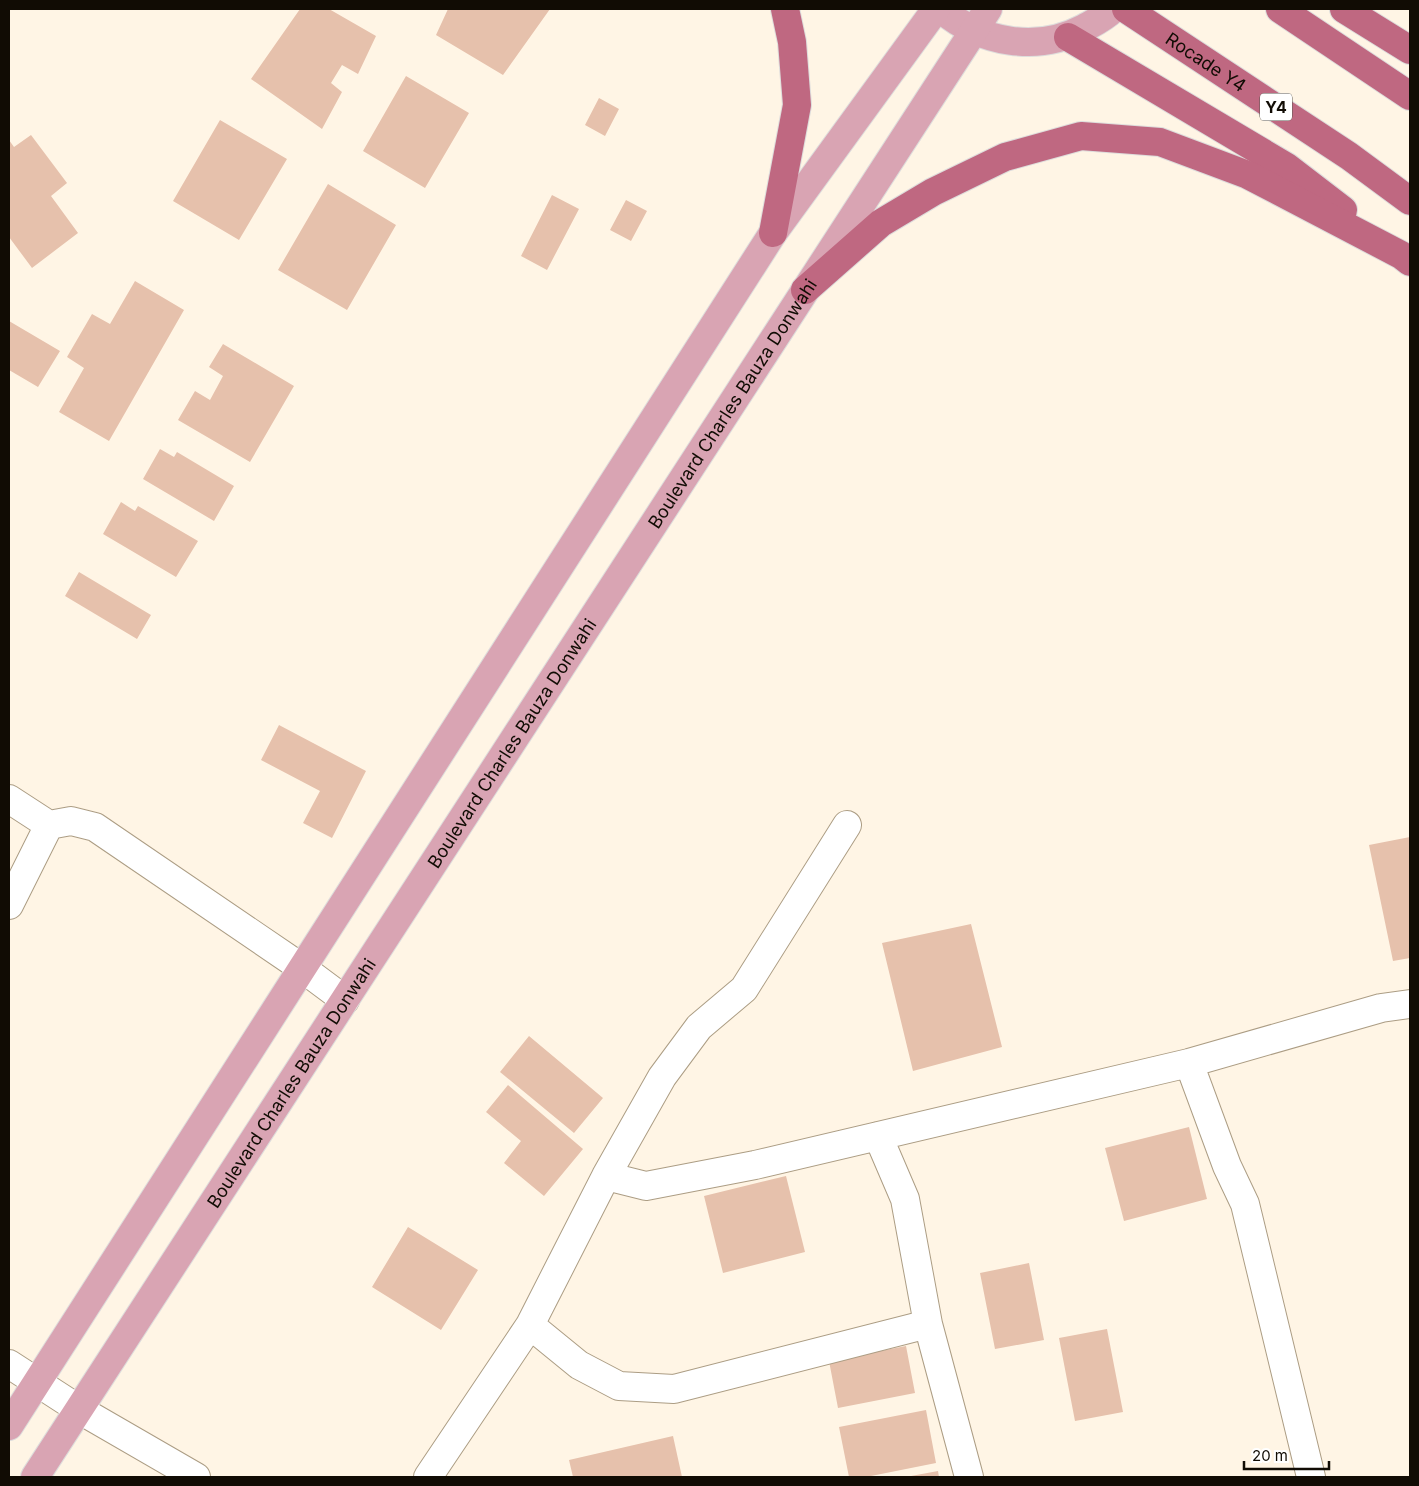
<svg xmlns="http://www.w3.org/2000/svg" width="1419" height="1486" font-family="Inter,sans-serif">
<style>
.building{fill:#e6c1ac}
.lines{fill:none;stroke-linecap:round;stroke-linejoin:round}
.minor-casing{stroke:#ac9d84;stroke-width:30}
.major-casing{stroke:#dedddc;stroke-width:30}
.highway-casing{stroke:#dedddc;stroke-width:30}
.minor{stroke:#fff;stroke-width:28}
.major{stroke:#d9a4b3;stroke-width:28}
.highway{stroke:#bf6881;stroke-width:28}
.labels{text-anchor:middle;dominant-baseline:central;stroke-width:4.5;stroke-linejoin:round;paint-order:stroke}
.shield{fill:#fff;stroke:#58554f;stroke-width:1}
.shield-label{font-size:16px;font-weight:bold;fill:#110c04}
.street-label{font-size:18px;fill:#110c04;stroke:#fff}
</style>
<rect width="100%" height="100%" fill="#fff5e5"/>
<path class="building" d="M300,9H329L376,36L358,74L342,65L331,83L342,92L322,129L251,79Z
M448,9H550L503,75L436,35Z
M406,76L469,113L425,188L363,151Z
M599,98L619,109L605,136L585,125Z
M220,120L287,159L239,240L173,201Z
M31,135L67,183L51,196L78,233L32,268L9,237V140L14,147Z
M328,184L396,225L347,310L278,270Z
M552,195L579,209L547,270L521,256Z
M626,200L647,211L631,241L610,230Z
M135,281L184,310L109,441L59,412L84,368L67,357L92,314L110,324Z
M9,321L60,351L38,387L9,370Z
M223,344L294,386L250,462L178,420L195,391L210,400L223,376L209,367Z
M160,449L174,457L177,452L234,486L214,521L143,479Z
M121,502L135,511L138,506L198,541L176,577L103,534Z
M79,572L151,615L137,639L65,596Z
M279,725L366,771L332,838L303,823L320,791L261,760Z
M1410,837V958L1393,961L1369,845Z
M971,924L1002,1047L913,1071L882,943Z
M529,1036L603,1098L574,1133L500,1072Z
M508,1085L583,1149L544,1196L504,1163L521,1141L486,1112Z
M1189,1127L1207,1199L1124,1221L1105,1148Z
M786,1176L805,1252L723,1273L704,1196Z
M408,1227L478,1270L441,1330L372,1287Z
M1029,1263L1044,1340L995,1349L980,1273Z
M1107,1329L1123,1412L1075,1421L1059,1338Z
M906,1346L915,1393L838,1408L829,1361Z
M926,1410L936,1463L866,1477H849L839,1427Z
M673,1436L682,1477H573L569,1460Z
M938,1471L939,1477H911V1476Z"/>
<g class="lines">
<g class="minor-casing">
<path id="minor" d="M9,799L49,825
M9,905L49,825L71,821L95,827L302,968L345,1000
M1189,1063L1227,1166L1245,1204L1311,1477
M878,1136L905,1199L928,1324L969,1477
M606,1176L646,1186L755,1165L1189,1063L1381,1008L1410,1004
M530,1325L579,1365L619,1386L674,1389L928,1324
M9,1364L80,1410L196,1477
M428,1477L530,1325L606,1176L662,1077L699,1027L744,989L847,825"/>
</g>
<g class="major-casing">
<g id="major">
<path d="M941,9C981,43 1037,53 1084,28C1095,22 1104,18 1113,9"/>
<path d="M9,1426L773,233L936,9"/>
<path id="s1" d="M35,1477L988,9"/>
</g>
</g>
<g class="highway-casing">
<g id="highway">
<path id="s2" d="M1126,9L1349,156L1410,201"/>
<path d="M1280,9L1410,96"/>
<path d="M1344,9L1410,50"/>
<path d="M1068,37L1287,167L1343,210"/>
<path d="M773,233L797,105L792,42L785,9"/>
<path d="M805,290L881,223L933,192L1005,157L1081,136L1160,142L1248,175L1401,255L1410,262"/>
</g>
</g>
<use href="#minor" class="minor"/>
<use href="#major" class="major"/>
<use href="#highway" class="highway"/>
</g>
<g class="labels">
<rect class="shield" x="1260" y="93.5" width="32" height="27" rx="4"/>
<g class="shield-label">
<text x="1276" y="107">Y4</text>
</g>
<g class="street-label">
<text stroke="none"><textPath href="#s2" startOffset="96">Rocade Y4</textPath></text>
<text stroke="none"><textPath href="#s1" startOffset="1280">Boulevard Charles Bauza Donwahi</textPath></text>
<text stroke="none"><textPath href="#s1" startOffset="875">Boulevard Charles Bauza Donwahi</textPath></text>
<text stroke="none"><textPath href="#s1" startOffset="470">Boulevard Charles Bauza Donwahi</textPath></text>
</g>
</g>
<rect width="1419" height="1486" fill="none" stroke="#110c04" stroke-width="20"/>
<path d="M1244 1461v8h85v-8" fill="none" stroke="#110c04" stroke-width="2.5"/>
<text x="1252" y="1461" font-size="15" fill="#110c04" stroke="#ffffff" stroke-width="4" paint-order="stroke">20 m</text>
</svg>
